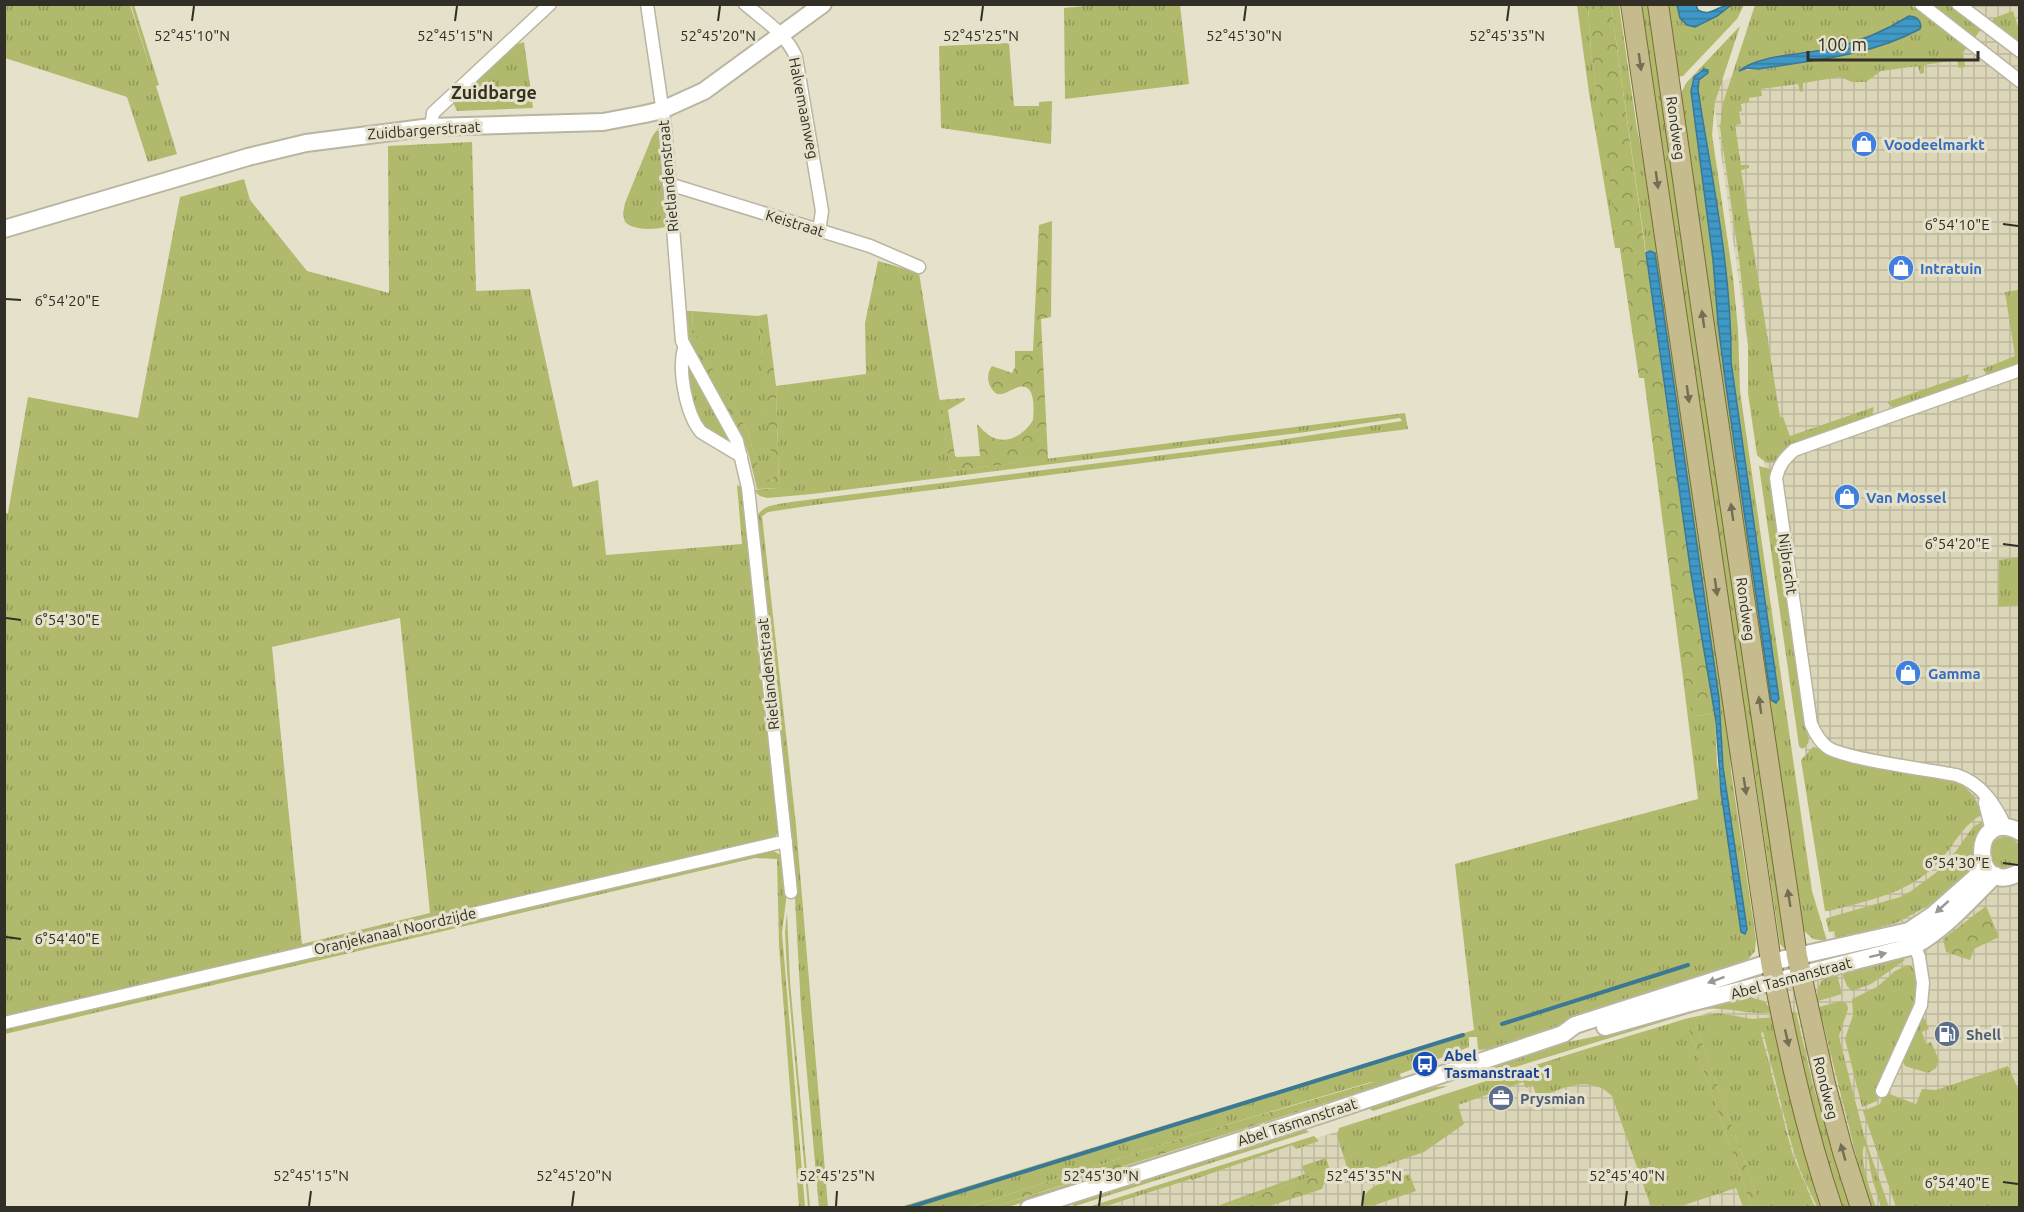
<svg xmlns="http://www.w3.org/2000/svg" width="2024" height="1212" font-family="Ubuntu,sans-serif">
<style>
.industrial{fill:url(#industrial-grid)}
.grass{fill:url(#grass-tufts);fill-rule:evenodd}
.forest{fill:url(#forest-crowns)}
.water{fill:url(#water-rules);stroke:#3b7895;stroke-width:1.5}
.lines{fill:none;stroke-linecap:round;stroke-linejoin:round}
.stream{stroke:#3b7895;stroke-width:4}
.minor-casing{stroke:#b9b5a0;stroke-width:15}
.tertiary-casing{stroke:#b9b5a0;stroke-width:20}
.primary-casing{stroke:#786d38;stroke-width:22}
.minor{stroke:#fff;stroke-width:12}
.tertiary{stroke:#fff;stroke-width:16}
.primary{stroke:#c5bb8d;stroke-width:20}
.oneway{fill:#746e54}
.oneway2{fill:#989792}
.ticks{fill:none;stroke:#312f26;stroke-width:2}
.labels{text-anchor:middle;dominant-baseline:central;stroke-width:6;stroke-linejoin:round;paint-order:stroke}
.street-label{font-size:15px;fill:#312f26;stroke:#e5e1ca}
.shop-label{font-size:15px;font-weight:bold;fill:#366cbe;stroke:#e5e1ca;text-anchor:start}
.service-label{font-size:15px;font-weight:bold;fill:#4e5e75;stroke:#e5e1ca;text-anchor:start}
.transit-label{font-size:15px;font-weight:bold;fill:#164399;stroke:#e5e1ca;text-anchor:start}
.quarter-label{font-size:18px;font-weight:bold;fill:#35311f;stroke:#e5e1ca}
.ticks-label{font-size:15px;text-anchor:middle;fill:#312f26;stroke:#e5e1ca;stroke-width:6;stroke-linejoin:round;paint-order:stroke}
</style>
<defs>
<pattern id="industrial-grid" width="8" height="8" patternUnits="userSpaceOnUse" patternTransform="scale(1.5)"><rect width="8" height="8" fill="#dcd6b8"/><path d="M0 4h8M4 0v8" fill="none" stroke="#bdb89e"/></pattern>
<pattern id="grass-tufts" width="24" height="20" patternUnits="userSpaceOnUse" patternTransform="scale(1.5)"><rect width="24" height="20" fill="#b1b96c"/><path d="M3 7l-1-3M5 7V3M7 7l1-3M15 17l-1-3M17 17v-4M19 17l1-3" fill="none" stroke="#919759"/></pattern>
<pattern id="forest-crowns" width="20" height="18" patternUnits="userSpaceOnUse" patternTransform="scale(1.5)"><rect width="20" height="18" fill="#b1b96c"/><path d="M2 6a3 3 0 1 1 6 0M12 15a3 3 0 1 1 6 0" fill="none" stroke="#919759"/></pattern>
<pattern id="water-rules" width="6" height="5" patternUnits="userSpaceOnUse" patternTransform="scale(1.5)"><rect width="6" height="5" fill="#3f98c5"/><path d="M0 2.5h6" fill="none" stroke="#357ca0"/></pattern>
</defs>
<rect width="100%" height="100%" fill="#e5e1ca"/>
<path class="industrial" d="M1956,5H2019V1207L1098,1208L1773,992L1838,970L1800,718L1711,82L1834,61L1932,25Z"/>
<path class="grass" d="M5,5H130L152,74L131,5H134L159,85L156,86L177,154L148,162L127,97L5,58Z
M1095,5H1180L1189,84L1065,99L1064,8Z
M1577,5H1588L1591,53L1621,248H1615L1589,93Z
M1611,5H1619L1637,129L1657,224L1728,717L1731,771L1756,940L1755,951L1746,962L1617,1008L1488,1049L1478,1050L1477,1037H1469V1047L1400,1074L1402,1082L1395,1084L1008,1207H993L1291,1115L1389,1082H1371L1195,1134L970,1207L897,1208L1474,1030L1455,864L1698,799L1682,670L1693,713L1698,716L1715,713L1717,764L1742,934L1746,926L1723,767L1720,708L1655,253H1646Z
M1638,5H1651L1787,949L1786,950L1780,944L1754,770L1741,721Z
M1666,5H1677C1679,16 1682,26 1695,27L1724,10L1731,5H1744L1737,19L1683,76L1675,77Z
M1755,5H1911L1967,47L1963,53L1965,67L1959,68L1957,60L1924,65V73L1920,74L1918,66L1881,71L1866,82H1852L1840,77L1803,83V91L1800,92L1798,84L1761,89L1762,96L1749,98V102L1741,104L1742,111L1739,112L1741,124L1735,125L1741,165H1749V168L1741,170L1780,417H1783L1790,436L1874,407L1872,415L1792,444L1785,450L1776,462C1767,464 1763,461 1757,455L1748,393V344L1740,266L1720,127L1723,103ZM1906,17L1920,29L1894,41L1856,53L1739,71C1758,58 1782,57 1805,53C1839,48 1879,39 1906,17Z
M1928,5H1952L1982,28L1973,40Z
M2013,11L2019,30L2018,43L1991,22L1994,18Z
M1740,26L1715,102L1712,135L1733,277L1738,330L1740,391L1812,891L1827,941L1813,939L1801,928L1679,102L1682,101V91L1687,82ZM1707,69L1708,73L1698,82V90C1712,180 1732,271 1731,362L1777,685L1779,701L1776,703L1759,612L1725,379L1718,323L1713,260L1691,91C1691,80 1695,70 1707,69Z
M524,42L533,108L457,111L453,102L506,48Z
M1009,43L1014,106H1039V102L1052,101L1051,144L941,128L939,46Z
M660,130L668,226C656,230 634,231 625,222L623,214L625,203L652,137L656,131Z
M472,142L476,291L530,289L573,487L598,480L606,555L742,544L737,485L744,488L780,831L772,840L5,1020L4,513H8L28,397L138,418L180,197L244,179L250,200L307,271L389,293L388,146ZM400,618L430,913L302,944L272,647Z
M878,261L919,273L951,471L1405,413L1408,429L814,505L768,512L762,516L796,825L828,1207H819L801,1008L794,879L755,520C761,504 776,505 791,502L1266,442L1402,421L1400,418L1306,432L812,494L767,498L760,496L753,490L779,488L776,386L866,374L865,323Z
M2019,290V364L1987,375L1983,369L2015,356L2005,292Z
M692,311L758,316L775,481L761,478L747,430L697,343L693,328Z
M685,359L736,450L712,436L692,411Z
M1969,374L1966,382L1893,408L1887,402Z
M1759,466L1770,469L1771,489L1805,726C1808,736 1813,743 1802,749L1799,746Z
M2019,557V605L1998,607L1999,560Z
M1813,747C1822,748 1832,758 1843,760L1957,783C1971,789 1978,801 1982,815C1963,823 1951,851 1935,866C1906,894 1866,901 1829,911H1825L1801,760Z
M1983,821L1972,869L1945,894L1926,907L1896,923L1836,939L1834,931L1829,932L1826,920L1827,918L1900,897L1911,891L1937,872L1956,851L1973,827Z
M1989 853a16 16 0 1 1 32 0a16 16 0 1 1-32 0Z
M772,850L782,856L787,892L782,933L805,1207H799L779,945L777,859L755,858L5,1034L4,1025Z
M787,913L790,981L810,1207H808L787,971L785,932Z
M1902,957L1905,960L1871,984L1852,991L1847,986L1840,968Z
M1908,965C1938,976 1884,1069 1877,1089L1880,1091L1877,1101L1862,1107L1845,1039L1853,1015L1852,999L1877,987L1895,971Z
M1836,970L1842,994L1818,1001C1816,986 1821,977 1836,970Z
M1749,997L1764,1001L1773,1012C1747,1016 1727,1005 1701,1010L1489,1075L1487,1068L1568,1042L1627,1030L1693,1010Z
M1841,1001L1847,1004L1848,1009L1839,1036L1841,1045L1865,1139L1889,1207H1881L1872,1178L1866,1146H1864C1859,1159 1871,1193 1876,1207H1869L1819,1007Z
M1796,1012L1813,1085L1833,1153L1854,1207H1839L1787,1014Z
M1719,1013L1752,1019L1775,1017L1826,1207H1817L1800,1170L1790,1139L1763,1032L1761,1033L1793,1156L1815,1207H1761L1693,1017Z
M1922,1018H1924L1929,1029L1922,1032L1926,1044L1931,1042L1939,1060L1936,1068L1928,1073L1905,1066L1902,1060Z
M1685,1019L1752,1207H1743L1736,1188L1678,1207H1651L1612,1096C1589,1074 1564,1088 1537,1098L1533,1085L1526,1088L1523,1082L1458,1105L1464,1124L1424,1152L1363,1173L1347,1167L1337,1136L1339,1128L1586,1049Z
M2008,1066L2019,1091V1207H1896L1863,1111L1880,1104L1884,1092L1916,1104L1922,1089L1936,1090Z
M1448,1086L1373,1111L1367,1107L1426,1088Z
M1301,1127L1309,1132L1072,1207L1076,1199Z
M1314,1136L1319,1141L1296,1149L1293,1145L1192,1180L1191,1179L1103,1207H1088Z
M1326,1158L1330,1170L1224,1207L1212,1208L1305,1174L1302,1166Z
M1409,1174L1416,1191L1369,1207H1363C1360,1184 1393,1180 1409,1174Z"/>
<path class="forest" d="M1588,5H1611L1679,493L1715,713L1698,716L1692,713L1682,670L1644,378H1639L1591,53Z
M1052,221L1051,317L1041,319L1048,459L951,471L939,400L965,398V400L948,410L955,456L957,457L980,456L977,424C981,428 986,434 992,437C1008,445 1025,434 1033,420C1034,408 1036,380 1016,388C1008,391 1005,395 997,394C988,388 985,375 992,366L1012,373L1015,367V351H1033L1039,225Z
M685,311H692L693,328L698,343L747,430L761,477L774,481L758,316L767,314L776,386L779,488L757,489L749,455L741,433L691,345L687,329Z
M1986,906L1999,937L1974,949L1970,960L1946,952L1943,939Z
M1693,1017L1761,1207H1752L1685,1019Z
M1387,1078L1389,1083L993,1207H970L1195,1134Z
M1330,1170L1322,1189L1267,1207H1224Z"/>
<path class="water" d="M1677,5H1696L1698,10C1711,18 1719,4 1731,5L1717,16L1695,27L1687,25L1680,18Z
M1909,16C1916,16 1920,19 1921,26L1920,29C1870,56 1814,60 1759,69L1748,68L1739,71C1760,54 1804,55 1832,48C1859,42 1885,31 1909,16Z
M1704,69L1708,70V73L1699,80L1698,90C1712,180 1732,271 1731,362L1777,685L1779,699L1776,703L1771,700L1725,379L1718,323L1713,260L1691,91L1694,77Z
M1650,251L1655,253L1719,698L1723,767L1747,929L1745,934L1741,932L1721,792L1716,721L1691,574L1646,253Z"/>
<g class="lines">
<path class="stream" d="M1502,1024L1688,965
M907,1208L1463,1035"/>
<g class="minor-casing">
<path id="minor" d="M647,4L665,127L682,341L737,441L748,488L791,892
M745,4C764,20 787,35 796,57L822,211L819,231
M1921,4L2020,81
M1958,4L2020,51
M431,127L433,113L550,4
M669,184L870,246L919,267
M684,348C678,371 686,414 701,432L741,456
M1986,797L1985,803L1992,831
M2006,828C1995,804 1981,783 1956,775C1931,770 1843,759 1827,747C1819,741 1815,733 1811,724L1776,478C1779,465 1784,459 1794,450L2020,370
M4,1023L786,841
M1882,1091L1921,1005L1923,983L1919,957L1912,940"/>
</g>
<g class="tertiary-casing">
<path id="tertiary" d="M4,229L248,157L306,143L431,127L603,122L645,114L662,110L704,91L823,4
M2020,832C1969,804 1970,901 2020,872
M1605,1027L1686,1004L1914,946C1946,928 1970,900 1995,875
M1029,1208L1320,1115L1563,1034L1575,1025L1771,962L1909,931L1933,915L1986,868"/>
</g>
<g class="primary-casing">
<path id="primary" d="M1631,4L1771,962C1787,1044 1805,1128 1832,1208
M1658,4L1704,326L1797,956L1825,1084L1843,1152L1861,1208"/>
</g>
<use href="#minor" class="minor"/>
<use href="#tertiary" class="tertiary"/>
<use href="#primary" class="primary"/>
</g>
<defs><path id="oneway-solid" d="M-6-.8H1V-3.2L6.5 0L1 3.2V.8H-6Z" transform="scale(1.5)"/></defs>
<g class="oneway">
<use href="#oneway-solid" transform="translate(1640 62) rotate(82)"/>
<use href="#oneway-solid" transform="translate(1657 180) rotate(82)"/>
<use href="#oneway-solid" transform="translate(1703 319) rotate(-98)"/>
<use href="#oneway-solid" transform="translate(1688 394) rotate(82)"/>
<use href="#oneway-solid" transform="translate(1732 512) rotate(-98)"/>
<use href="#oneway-solid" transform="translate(1716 587) rotate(82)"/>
<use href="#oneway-solid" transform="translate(1760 705) rotate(-98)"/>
<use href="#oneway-solid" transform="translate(1745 786) rotate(81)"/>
<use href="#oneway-solid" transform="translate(1789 898) rotate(-99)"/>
<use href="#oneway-solid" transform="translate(1787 1038) rotate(77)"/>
<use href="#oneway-solid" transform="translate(1843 1152) rotate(-106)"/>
</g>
<g class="oneway2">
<use href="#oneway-solid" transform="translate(1942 907) rotate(138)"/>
<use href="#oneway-solid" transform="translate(1878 955) rotate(-14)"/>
<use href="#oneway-solid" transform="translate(1716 980) rotate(160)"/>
</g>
<path class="ticks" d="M192,21L194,6M455,21L457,6M718,21L720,6M981,21L983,6M1244,21L1246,6M1507,21L1509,6M2003,224L2018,226M6,299L21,300M2003,544L2018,546M6,618L21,620M2003,863L2018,865M6,937L21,939M2003,1182L2018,1184M309,1206L311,1191M572,1206L574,1191M836,1206L837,1191M1099,1206L1101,1191M1362,1206L1364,1191M1625,1206L1627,1191"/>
<defs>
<g id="shop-disc" transform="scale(1.35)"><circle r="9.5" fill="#3f7fe0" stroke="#e5e1ca"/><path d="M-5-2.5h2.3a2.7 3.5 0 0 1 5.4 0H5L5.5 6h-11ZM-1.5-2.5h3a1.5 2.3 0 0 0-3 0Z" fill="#fff"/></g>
<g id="fuel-disc" transform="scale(1.35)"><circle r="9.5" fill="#5c6f8a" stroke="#e5e1ca"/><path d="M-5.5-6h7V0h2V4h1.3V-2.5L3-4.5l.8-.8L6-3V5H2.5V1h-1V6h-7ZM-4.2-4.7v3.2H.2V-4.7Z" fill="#fff"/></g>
<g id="bus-disc" transform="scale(1.35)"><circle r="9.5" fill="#1a4fb4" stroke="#e5e1ca"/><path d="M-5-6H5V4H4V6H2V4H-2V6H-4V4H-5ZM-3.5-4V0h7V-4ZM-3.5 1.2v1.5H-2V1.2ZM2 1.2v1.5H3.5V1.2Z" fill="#fff"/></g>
<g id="office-disc" transform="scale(1.35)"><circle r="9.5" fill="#5c6f8a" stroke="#e5e1ca"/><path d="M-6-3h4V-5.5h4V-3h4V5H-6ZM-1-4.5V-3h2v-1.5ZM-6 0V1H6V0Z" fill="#fff"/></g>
</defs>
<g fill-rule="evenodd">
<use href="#shop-disc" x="1864" y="144"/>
<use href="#shop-disc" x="1901" y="268"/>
<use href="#shop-disc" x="1847" y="497"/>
<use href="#shop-disc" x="1908" y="673"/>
<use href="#fuel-disc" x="1947" y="1034"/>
<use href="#bus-disc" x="1425" y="1064"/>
<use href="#office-disc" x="1501" y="1098"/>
</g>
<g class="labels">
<g class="street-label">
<text transform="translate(804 108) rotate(79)">Halvemaanweg</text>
<text transform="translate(1676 128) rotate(82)">Rondweg</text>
<text transform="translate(424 130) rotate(-4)">Zuidbargerstraat</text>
<text transform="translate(668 176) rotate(-95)">Rietlandenstraat</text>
<text transform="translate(795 223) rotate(17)">Keistraat</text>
<text transform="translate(1788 564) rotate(82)">Nijbracht</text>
<text transform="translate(1746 609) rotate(82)">Rondweg</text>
<text transform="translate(768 674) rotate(-96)">Rietlandenstraat</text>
<text transform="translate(395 931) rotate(-13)">Oranjekanaal Noordzijde</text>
<text transform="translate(1791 978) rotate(-15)">Abel Tasmanstraat</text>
<text transform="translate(1826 1088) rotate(76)">Rondweg</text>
<text transform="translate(1297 1122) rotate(-18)">Abel Tasmanstraat</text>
</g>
<g class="shop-label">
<text x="1884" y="144">Voodeelmarkt</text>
<text x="1920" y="268">Intratuin</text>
<text x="1866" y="497">Van Mossel</text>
<text x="1928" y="673">Gamma</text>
</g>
<g class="service-label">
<text x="1966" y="1034">Shell</text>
<text x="1520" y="1098">Prysmian</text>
</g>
<g class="transit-label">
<text x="1444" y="1055">Abel<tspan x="1444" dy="17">Tasmanstraat 1</tspan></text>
</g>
<g class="quarter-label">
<text x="494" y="92">Zuidbarge</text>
</g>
</g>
<g class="ticks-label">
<text x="192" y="41">52°45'10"N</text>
<text x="455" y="41">52°45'15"N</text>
<text x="718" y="41">52°45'20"N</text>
<text x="981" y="41">52°45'25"N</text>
<text x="1244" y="41">52°45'30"N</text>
<text x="1507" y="41">52°45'35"N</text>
<text x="1957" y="230">6°54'10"E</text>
<text x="67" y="306">6°54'20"E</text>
<text x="1957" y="549">6°54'20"E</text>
<text x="67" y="625">6°54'30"E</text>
<text x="1957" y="868">6°54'30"E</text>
<text x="67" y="944">6°54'40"E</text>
<text x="311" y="1181">52°45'15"N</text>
<text x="574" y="1181">52°45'20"N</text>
<text x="837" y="1181">52°45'25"N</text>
<text x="1101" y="1181">52°45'30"N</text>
<text x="1364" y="1181">52°45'35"N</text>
<text x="1627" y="1181">52°45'40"N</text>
<text x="1957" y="1188">6°54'40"E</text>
</g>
<rect width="2024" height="1212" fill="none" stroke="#312f26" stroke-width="12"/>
<path d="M1808 51v9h170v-9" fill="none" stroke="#312f26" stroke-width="3"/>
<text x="1817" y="51" font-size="18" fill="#312f26" stroke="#e5e1ca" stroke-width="4.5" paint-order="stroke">100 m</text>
</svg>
